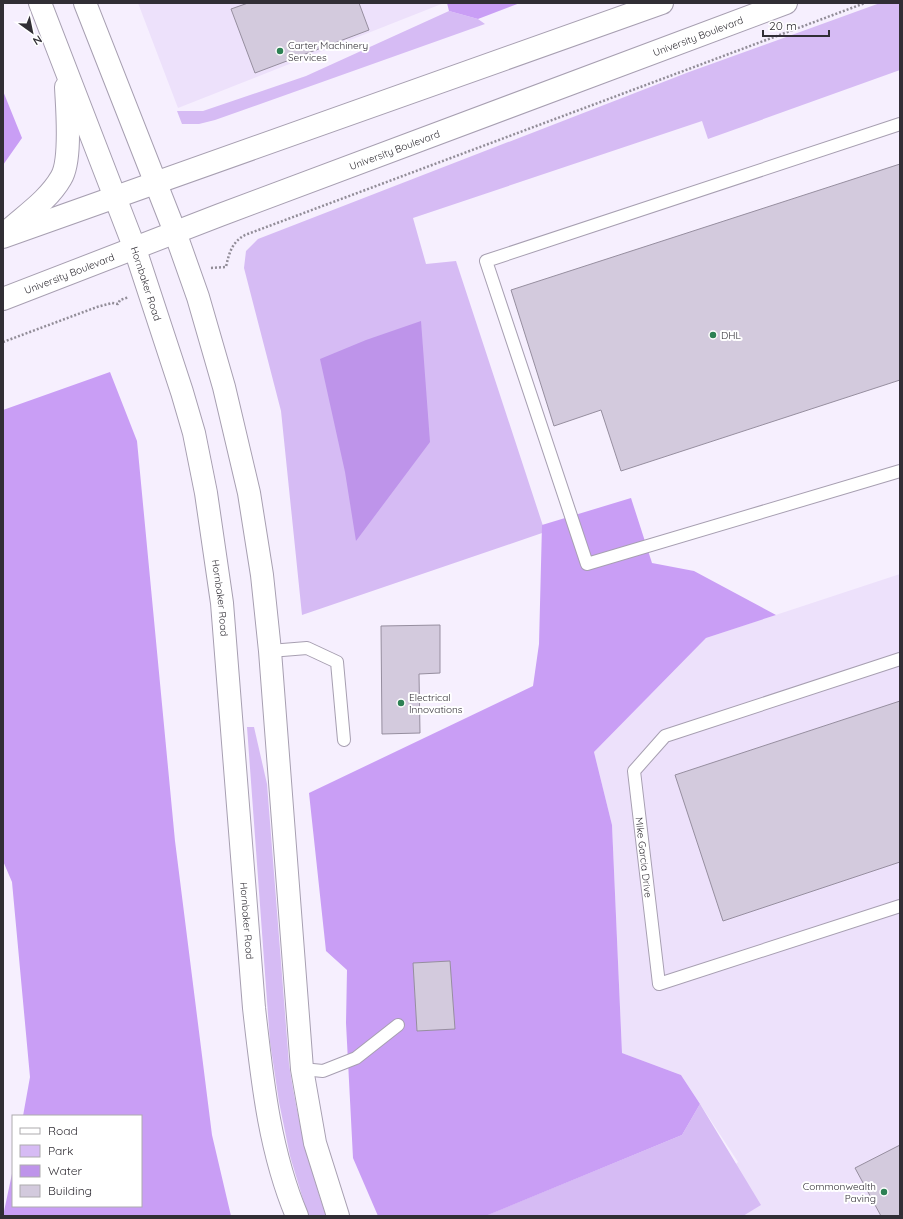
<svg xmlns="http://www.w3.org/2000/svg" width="903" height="1219" font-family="Quicksand,sans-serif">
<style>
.built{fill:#ede1fb}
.green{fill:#d6bbf4}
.forest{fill:#c99ef5}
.water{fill:#be94ea}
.building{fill:#d3cadd;stroke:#968e9f}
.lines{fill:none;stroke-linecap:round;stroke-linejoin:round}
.lane-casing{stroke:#a79fb1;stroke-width:14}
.secondary-casing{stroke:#a79fb1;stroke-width:24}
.path{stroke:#928d98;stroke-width:2.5;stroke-dasharray:2 2;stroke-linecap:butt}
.lane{stroke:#fff;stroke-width:12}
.secondary{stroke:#fff;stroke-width:22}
.poi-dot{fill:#2d8154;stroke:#fff;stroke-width:1.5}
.labels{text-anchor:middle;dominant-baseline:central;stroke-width:4;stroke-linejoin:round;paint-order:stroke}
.street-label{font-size:10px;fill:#312e35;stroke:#fff}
.poi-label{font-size:10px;fill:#312e35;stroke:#fff;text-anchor:start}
</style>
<rect width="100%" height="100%" fill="#f6effe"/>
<path class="built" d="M138,3H444L178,108Z
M900,574V1216H681L738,1162L681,1075L622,1053L612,825L594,752L706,638Z"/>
<path class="green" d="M880,3H900V70L708,139L702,121L413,218L426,264L456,261L545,532L302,615L281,411L244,268L246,251L258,239L689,72Z
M449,11L478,19L485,24L215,120L199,124H182L177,111H203L306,76Z
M247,727H254L267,784L289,1064C297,1118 309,1165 326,1216H308L290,1156L279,1102L270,1042Z
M700,1104L761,1205L743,1216H485L682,1135Z"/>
<path class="forest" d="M447,3H520L478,19L449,11Z
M3,91L22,138L3,165Z
M110,372L137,441L175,841L212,1135L231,1216H3L13,1169V1206H141V1116H23L30,1077L12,882L3,861V410Z
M631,498L652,563L694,571L776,615L706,638L594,752L612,825L622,1053L681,1075L700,1104L682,1135L488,1215L378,1216L353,1158L346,1023L347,970L326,951L309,793L533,686L539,644L542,525Z"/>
<path class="water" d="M421,321L430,442L356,541L345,472L320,359L366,340Z"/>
<path class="building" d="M248,3H359L369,30L255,73L231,9Z
M900,164V380L621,471L601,410L554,426L511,290Z
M440,625V673L419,674L420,733L382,734L381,626Z
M900,701V862L723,921L675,775Z
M450,961L455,1029L417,1031L413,963Z
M900,1145V1216H881L855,1168Z"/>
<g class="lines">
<g class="lane-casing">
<g id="lane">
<path d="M900,124L486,261L587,564L900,471"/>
<path d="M270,651L307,648L337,662L344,740"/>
<path id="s1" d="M900,659L665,736L634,771L659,984L900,906"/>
<path d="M302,1069L323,1071L356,1058L398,1025"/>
</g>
</g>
<g class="secondary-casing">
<g id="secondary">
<path id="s2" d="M40,3L135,249L182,392L194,433L206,493L222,603L254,1008C262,1078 269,1150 297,1216"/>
<path d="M85,3L175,232L198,297L224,387L249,493L262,575L270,651L302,1069L315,1143L338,1216"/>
<path d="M9,230C27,214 49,199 61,178C72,160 67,109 66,87"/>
<path d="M3,237L662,3"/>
<path id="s3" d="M3,299L220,215L786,3"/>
</g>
</g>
<path class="path" d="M211,268L226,267C229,253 232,242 245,235L865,3
M3,342L97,307L112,303L118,304L120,300L129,297"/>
<use href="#lane" class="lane"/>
<use href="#secondary" class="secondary"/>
</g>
<g class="poi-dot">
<circle cx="280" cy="51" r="4"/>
<circle cx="713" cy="335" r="4"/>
<circle cx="401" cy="703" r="4"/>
<circle cx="884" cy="1192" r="4"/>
</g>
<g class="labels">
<g class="street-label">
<text stroke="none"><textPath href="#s3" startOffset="743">University Boulevard</textPath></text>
<text stroke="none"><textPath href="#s3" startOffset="419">University Boulevard</textPath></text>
<text stroke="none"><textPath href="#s3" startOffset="71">University Boulevard</textPath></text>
<text stroke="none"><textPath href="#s2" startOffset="300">Hornbaker Road</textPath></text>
<text stroke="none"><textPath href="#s2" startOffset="624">Hornbaker Road</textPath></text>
<text stroke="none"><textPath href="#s1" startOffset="381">Mike Garcia Drive</textPath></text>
<text stroke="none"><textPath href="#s2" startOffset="948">Hornbaker Road</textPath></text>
</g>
<g class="poi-label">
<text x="288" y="45">Carter Machinery<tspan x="288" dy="12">Services</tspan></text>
<text x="721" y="335">DHL</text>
<text x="409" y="697">Electrical<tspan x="409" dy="12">Innovations</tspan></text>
<text x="876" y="1186" text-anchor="end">Commonwealth<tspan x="876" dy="12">Paving</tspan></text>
</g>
</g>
<rect width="903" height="1219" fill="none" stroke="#312e35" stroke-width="8"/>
<rect x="12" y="1115" width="130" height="92" fill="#ffffff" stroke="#adabae"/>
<rect x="20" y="1128" width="20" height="6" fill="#ffffff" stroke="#adabae"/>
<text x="48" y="1135" font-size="12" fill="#312e35">Road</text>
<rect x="20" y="1145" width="20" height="12" fill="#d6bbf4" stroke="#adabae"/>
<text x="48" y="1155" font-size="12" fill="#312e35">Park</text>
<rect x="20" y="1165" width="20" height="12" fill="#be94ea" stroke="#adabae"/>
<text x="48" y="1175" font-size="12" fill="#312e35">Water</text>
<rect x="20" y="1185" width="20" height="12" fill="#d3cadd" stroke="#adabae"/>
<text x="48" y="1195" font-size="12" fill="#312e35">Building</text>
<g transform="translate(32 32) rotate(147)" stroke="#ffffff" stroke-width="3" paint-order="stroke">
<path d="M0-3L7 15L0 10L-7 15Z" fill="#312e35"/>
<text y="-6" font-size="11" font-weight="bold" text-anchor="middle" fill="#312e35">N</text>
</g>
<path d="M763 30v6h66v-6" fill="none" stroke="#312e35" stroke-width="2"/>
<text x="769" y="30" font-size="12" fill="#312e35" stroke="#ffffff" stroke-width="3" paint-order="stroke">20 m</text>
</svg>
